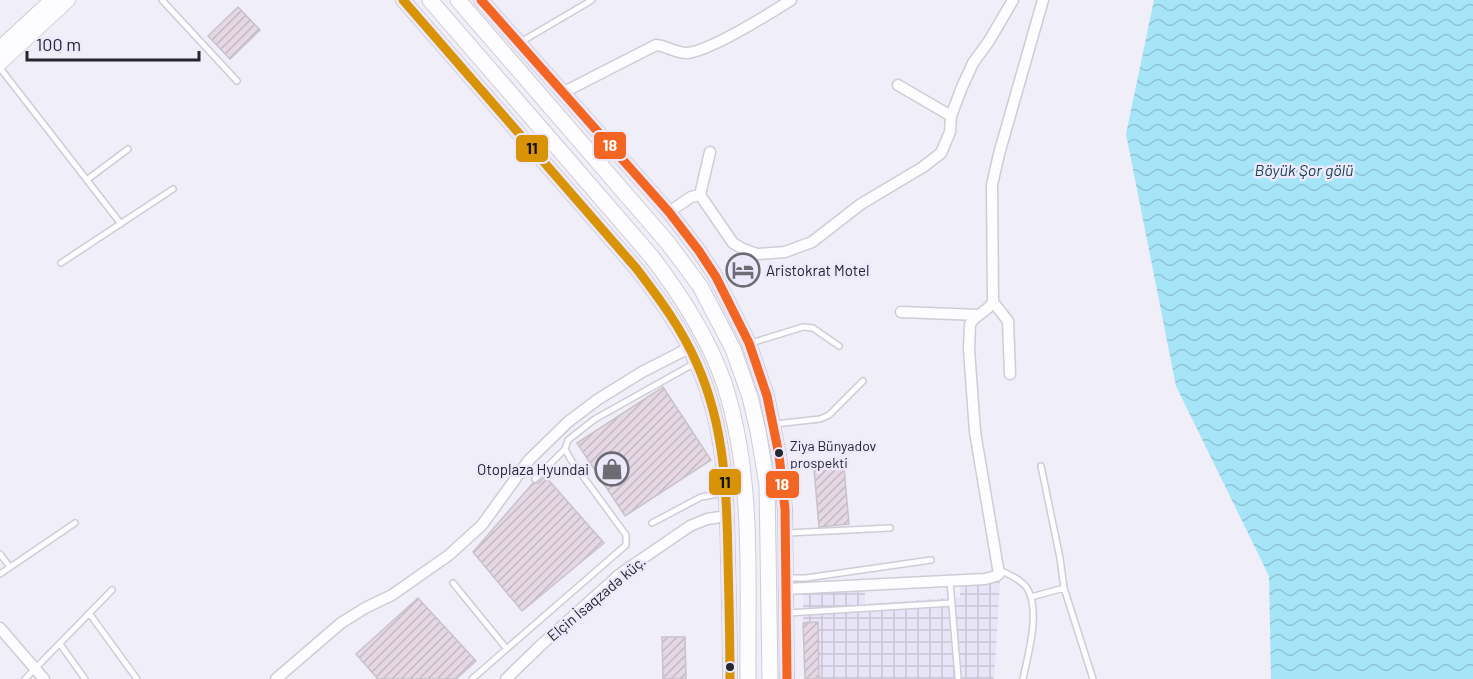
<svg xmlns="http://www.w3.org/2000/svg" width="1473" height="679" font-family="Barlow,sans-serif">
<style>
.industrial{fill:url(#industrial-grid)}
.water{fill:url(#water-waves)}
.building{fill:url(#building-hatch);stroke:#c7c3c9;stroke-width:1.5}
.lines{fill:none;stroke-linecap:round;stroke-linejoin:round}
.lane-casing{stroke:#ceccd5;stroke-width:8}
.street-casing{stroke:#ceccd5;stroke-width:13}
.secondary-casing{stroke:#ceccd5;stroke-width:16}
.primary-casing{stroke:#ceccd5;stroke-width:17}
.lane{stroke:#fdfcfe;stroke-width:5}
.street{stroke:#fdfcfe;stroke-width:10}
.secondary{stroke:#fdfcfe;stroke-width:14}
.primary{stroke:#fdfcfe;stroke-width:15}
.bus-1-casing{stroke:#ede9fd;stroke-width:14}
.bus-2-casing{stroke:#ede9fd;stroke-width:14}
.bus-1{stroke:#d89307;stroke-width:9}
.bus-2{stroke:#f26522;stroke-width:9}
.bus-dot{fill:#27252d;stroke:#ede9fd;stroke-width:2}
.labels{text-anchor:middle;dominant-baseline:central;stroke-width:5;stroke-linejoin:round;paint-order:stroke}
.bus-label{font-size:14px;fill:#27252d;stroke:#ede9fd;text-anchor:start}
.poi-label{font-size:15px;fill:#27252d;stroke:#ede9fd;text-anchor:start}
.street-label{font-size:15px;fill:#27252d;stroke:#ede9fd}
.water-label{font-size:16px;font-style:italic;fill:#1b444f;stroke:#ede9fd}
.line-badge{stroke:#ede9fd;stroke-width:2}
.badge-label{font-size:16px;text-anchor:middle;font-weight:bold;fill:#fff}
.pale-badge-label{font-size:16px;text-anchor:middle;font-weight:bold;fill:#111}
</style>
<defs>
<pattern id="industrial-grid" width="8" height="8" patternUnits="userSpaceOnUse" patternTransform="scale(1.5)"><rect width="8" height="8" fill="#e9e5f9"/><path d="M0 4h8M4 0v8" fill="none" stroke="#c8c4d6"/></pattern>
<pattern id="water-waves" width="16" height="10" patternUnits="userSpaceOnUse" patternTransform="scale(1.5)"><rect width="16" height="10" fill="#a6e5f8"/><path d="M0 5q4-4 8 0t8 0" fill="none" stroke="#8fc4d5"/></pattern>
<pattern id="building-hatch" width="6" height="6" patternUnits="userSpaceOnUse" patternTransform="scale(1.5)"><rect width="6" height="6" fill="#e5d7e4"/><path d="M-1 1l2-2M0 6l6-6M5 7l2-2" fill="none" stroke="#c4b8c4"/></pattern>
</defs>
<rect width="100%" height="100%" fill="#f0eef8"/>
<path class="industrial" d="M1000,582L994,679H819L818,623H803V594L865,591V604L960,597V583Z"/>
<path class="water" d="M1154,0H1473V679H1271L1269,576L1176,386L1126,134Z"/>
<path class="building" d="M238,7L260,30L230,59L208,36Z
M663,387L711,460L625,516L577,443Z
M844,467L849,524L819,527L814,469Z
M545,476L604,543L522,611L473,552L533,483H538Z
M418,598L476,661L456,679H378L356,654Z
M818,622L819,679H805L803,623Z
M662,637H685L686,679H663Z"/>
<g class="lines">
<g class="lane-casing">
<path id="lane" d="M162,0L237,81
M519,43L592,0
M0,68L121,224
M88,179L128,149
M61,263L173,189
M751,343L803,327L813,328L839,346
M775,424L820,419L829,415L863,381
M1041,466L1060,558L1064,588
M535,479L565,449
M652,523L701,497L725,493
M787,533L890,528
M0,554L10,567
M1000,570C1009,575 1021,579 1027,588C1041,611 1028,654 1023,679
M0,574L75,523
M787,578H806L931,560
M950,582L958,677
M453,583L506,648
M1031,597L1064,588L1093,679
M89,613L137,679
M788,613L952,603
M60,644L85,679
M25,679L112,590
M472,679L626,545V535L571,460L565,449L568,440L595,419L695,363"/>
</g>
<g class="street-casing">
<path id="street" d="M898,85L951,116
M562,93L656,45C667,46 675,53 687,53C711,51 769,14 791,0
M700,195L710,152
M669,212L691,197L700,195L733,243L743,249L757,254L785,252L812,242L861,204L923,167L941,153L950,132L951,116L962,87L973,63L989,41L1013,0
M993,302L1008,321L1010,374
M901,312L978,315
M786,589L985,579L996,576L999,574L975,432L969,349L970,324C976,314 987,312 993,302L992,185L999,154L1043,0
M0,628L44,679
M276,679L341,623L365,608L392,595L449,555L482,525L529,460L568,422L597,400L642,372L689,348
M506,679L540,646L620,574L690,526L707,519L727,516"/>
</g>
<g class="secondary-casing">
<path id="secondary" d="M403,0L636,268C659,298 682,329 697,364C725,427 727,493 728,560C729,600 730,639 730,679
M481,0L669,212L699,251L716,277L749,343L767,396L779,455L785,509L787,679
M0,48L52,0
M0,63L68,0"/>
</g>
<g class="primary-casing">
<path id="primary" d="M430,0L651,256C681,295 708,337 724,383C755,478 747,581 748,679
M458,0L668,243L700,286L733,349L750,397L758,431L767,484L770,679"/>
</g>
<use href="#lane" class="lane"/>
<use href="#street" class="street"/>
<use href="#secondary" class="secondary"/>
<use href="#primary" class="primary"/>
<g class="bus-1-casing">
<path id="bus-1" d="M403,0L636,268C659,298 682,329 697,364C725,427 727,493 728,560C729,600 730,639 730,679"/>
</g>
<g class="bus-2-casing">
<path id="bus-2" d="M481,0L669,212L699,251L716,277L749,343L767,396L779,455L785,509L787,679"/>
</g>
<use href="#bus-1" class="bus-1"/>
<use href="#bus-2" class="bus-2"/>
</g>
<defs>
<g id="hotel-ring" transform="scale(1.725)"><circle r="9.5" fill="#ede9fd" stroke="#6d6b74" stroke-width="1.5"/><path d="M-6-4.5h1.5V1H6V5H4.5V3h-9V5H-6ZM-4 0a1.8 1.8 0 1 1 3.6 0ZM.5 0V-2.5h3Q6-2.5 6 0Z" fill="#6d6b74"/></g>
<g id="shop-ring" transform="scale(1.725)"><circle r="9.5" fill="#ede9fd" stroke="#6d6b74" stroke-width="1.5"/><path d="M-5-2.5h2.3a2.7 3.5 0 0 1 5.4 0H5L5.5 6h-11ZM-1.5-2.5h3a1.5 2.3 0 0 0-3 0Z" fill="#6d6b74"/></g>
</defs>
<g fill-rule="evenodd">
<use href="#hotel-ring" x="743" y="270"/>
<use href="#shop-ring" x="612" y="469"/>
</g>
<g class="bus-dot">
<circle cx="779" cy="453" r="5"/>
<circle cx="730" cy="667" r="5"/>
</g>
<g class="labels">
<g class="bus-label">
<text x="790" y="445">Ziya Bünyadov<tspan x="790" dy="17">prospekti</tspan></text>
</g>
<g class="poi-label">
<text x="766" y="270">Aristokrat Motel</text>
<text x="589" y="469" text-anchor="end">Otoplaza Hyundai</text>
</g>
<g class="street-label">
<text transform="translate(596 598) rotate(-40)">Elçin İsaqzadə küç.</text>
</g>
<g class="water-label">
<text x="1304" y="169">Böyük Şor gölü</text>
</g>
</g>
<g class="line-badge">
<rect x="593" y="131" width="34" height="29" rx="6" fill="#f26522"/>
<rect x="515" y="134" width="34" height="29" rx="6" fill="#d89307"/>
<rect x="708" y="468" width="34" height="28" rx="6" fill="#d89307"/>
<rect x="765" y="470" width="35" height="29" rx="6" fill="#f26522"/>
</g>
<g class="badge-label">
<text x="610" y="151">18</text>
<text x="782" y="490">18</text>
</g>
<g class="pale-badge-label">
<text x="532" y="154">11</text>
<text x="725" y="488">11</text>
</g>
<path d="M27 51v9h172v-9" fill="none" stroke="#27252d" stroke-width="3"/>
<text x="36" y="51" font-size="18" fill="#27252d" stroke="#ede9fd" stroke-width="4.5" paint-order="stroke">100 m</text>
</svg>
